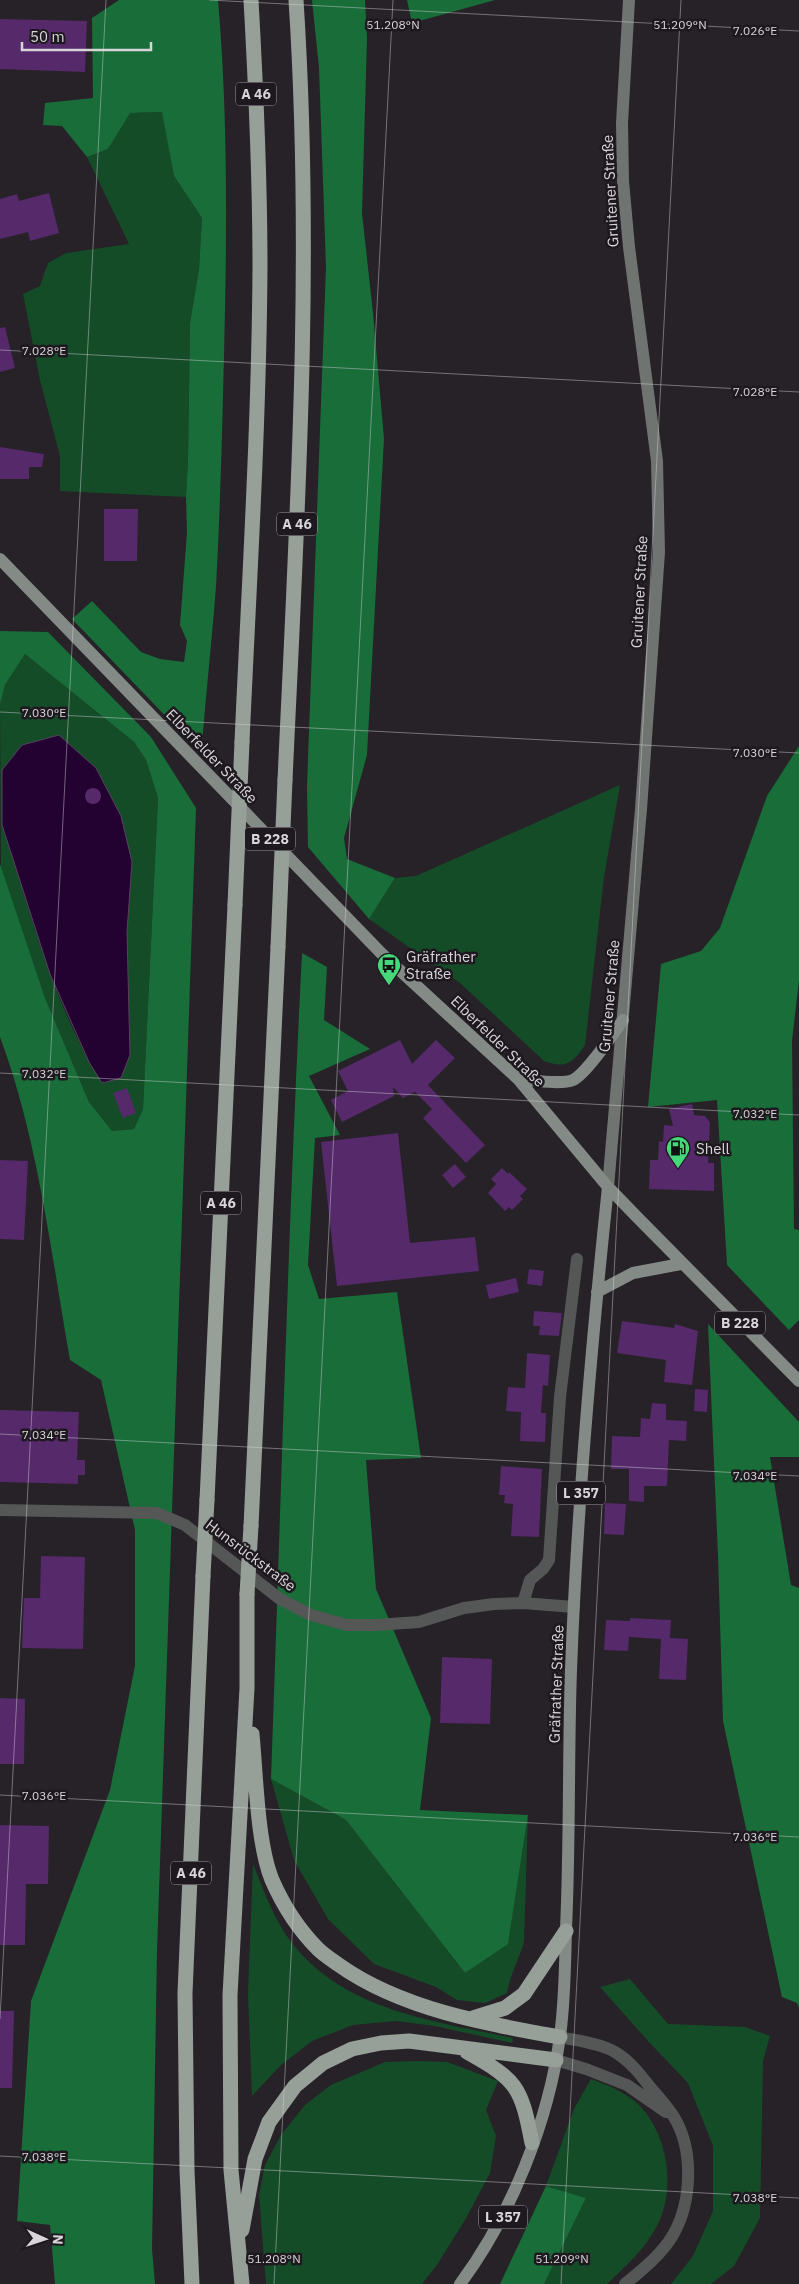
<svg xmlns="http://www.w3.org/2000/svg" width="799" height="2284" font-family="'IBM Plex Sans',sans-serif">
<style>
.green{fill:#154c28;fill-rule:evenodd}
.forest{fill:#186d39}
.water{fill:#230231;stroke:#594163}
.building{fill:#55296a}
.lines{fill:none;stroke-linecap:round;stroke-linejoin:round}
.street{stroke:#545755;stroke-width:12}
.secondary{stroke:#6f7470;stroke-width:12}
.primary{stroke:#848a85;stroke-width:12}
.highway{stroke:#969f98;stroke-width:15}
.highway-bridge{stroke:#969f98;stroke-width:15}
.ticks{fill:none;stroke:#d8d5d9;stroke-width:1;stroke-opacity:0.45}
.labels{text-anchor:middle;dominant-baseline:central;stroke-width:5;stroke-linejoin:round;paint-order:stroke}
.shield{fill:#1d191f;stroke:#a09da1;stroke-width:1}
.shield-label{font-size:14px;font-weight:bold;fill:#d8d5d9}
.street-label{font-size:15px;fill:#d8d5d9;stroke:#1d191f}
.poi-label{font-size:15px;fill:#d8d5d9;stroke:#1d191f;text-anchor:start}
.ticks-label{font-size:12px;text-anchor:middle;fill:#d8d5d9;stroke:#1d191f;stroke-width:5;stroke-linejoin:round;paint-order:stroke}
</style>
<rect width="100%" height="100%" fill="#262228"/>
<path class="green" d="M163,112L174,176L202,218L199,269L190,323L188,459L186,497L60,491V456L40,380L23,294L40,286L48,263L66,253L129,244L87,157L108,149L129,113Z
M25,654L134,742L146,760L158,798L143,1109L134,1129L112,1131L89,1102L45,998L1,869L0,705L5,685ZM2,825L132,862L127,932L130,1055L102,1083C54,1008 30,910 2,825Z
M620,785L604,877L585,1045C573,1063 566,1069 544,1061L460,983L369,919L395,878L416,876Z
M271,1779L346,1820L465,1973L508,1943L528,1815L524,1942C519,1959 510,1975 507,1993L485,2003L457,2000L436,1987L374,1964L328,1919L294,1860Z
M253,1864C264,1891 274,1920 292,1943C345,2011 434,2021 513,2038L512,2043L435,2026L396,2021L353,2025L312,2041L280,2066L252,2096L248,1993Z
M630,1979L668,2024L745,2027L770,2036L763,2061L760,2218L734,2266L711,2284H671L693,2256L713,2211V2146L688,2083L648,2041L600,1987Z
M419,2061L447,2062L498,2081L486,2110L496,2136L490,2173L465,2220L437,2265L422,2284H266L259,2195L265,2165L281,2135L305,2105L331,2085L385,2062Z
M591,2079C610,2086 633,2095 646,2113C669,2144 675,2191 657,2226C645,2249 626,2266 607,2284H544L586,2198L546,2186L574,2109Z"/>
<path class="forest" d="M119,0H218C227,103 227,207 225,310C223,402 221,495 216,587C212,639 206,692 202,745L191,731L181,732L72,619L92,601L141,652L160,659L184,662L187,641L180,625L187,532L186,497L188,459L190,323L199,269L202,218L174,176L162,112L130,113L108,149L87,157L62,126L43,125L45,103L93,98L92,18Z
M312,0H365L367,38L362,213L373,313L384,439L367,755L344,838L347,859L395,878L369,919L308,847L307,786L326,266L319,68Z
M407,0H495L412,23Z
M0,631L48,632L151,737L196,808L157,1951L152,2249L155,2284H55L50,2225L17,2221L31,2001L110,1790L135,1666V1530L101,1380L70,1360C51,1253 38,1139 0,1037V864L45,998L89,1102L112,1131L134,1129L143,1109L158,798L146,760L134,742L25,654L5,685L0,705Z
M799,746V980L792,1041L794,1229L799,1230V1320L789,1330L727,1265L717,1100L648,1107L661,964L701,951L720,928L767,796Z
M302,953L327,967L324,1020L370,1049L309,1076L340,1135L315,1138L308,1265L319,1299L397,1292L421,1458L366,1460L376,1589L431,1718L420,1810L528,1815L508,1944L465,1973L346,1820L271,1779C281,1503 288,1228 302,953Z
M708,1324L799,1422V1457H770L791,1585L799,1588V2008L797,2003L782,1997L723,1721L718,1556Z
M546,2186L586,2198L544,2284H500Z"/>
<path class="water" d="M59,735L96,768L121,816L132,862L127,932L130,1055L121,1078L102,1083L89,1062L50,974L2,825V770L22,745Z"/>
<path class="building" d="M0,19L87,21L85,72L0,69Z
M49,193L59,233L30,241L28,232L0,239V199L17,194L19,201Z
M5,327L15,368L0,372V328Z
M0,447L44,454L42,467H29V479H0Z
M104,509H138L137,561H104Z
M85 796a8 8 0 1 1 16 0a8 8 0 1 1-16 0Z
M400,1040L412,1064L436,1040L455,1058L428,1085L485,1145L466,1163L423,1118L432,1109L415,1092L403,1098L393,1087L394,1096L342,1122L331,1100L348,1091L338,1071Z
M127,1088L136,1113L123,1118L113,1093Z
M692,1104L694,1115L705,1116L710,1122L708,1163H714V1191L649,1189L650,1160H658L659,1141L663,1142L664,1125L673,1126L669,1109Z
M398,1133L410,1243L475,1237L479,1271L337,1286L321,1142Z
M0,1160L28,1161L24,1240L0,1239Z
M455,1164L466,1177L453,1188L442,1175Z
M502,1168L508,1174L509,1172L527,1189L520,1196L523,1199L512,1210L509,1207L505,1211L488,1193L496,1184L491,1179Z
M529,1269L544,1271L542,1286L527,1284Z
M516,1278L519,1292L489,1299L486,1285Z
M534,1311L562,1313L559,1336L539,1335L540,1326H533Z
M622,1321L674,1328L675,1324L698,1331L692,1385L664,1382L666,1360L617,1353Z
M527,1353L550,1355L548,1386L543,1385L541,1413H546L545,1442L520,1441L521,1412L506,1411L508,1387L525,1388Z
M695,1389L708,1390L707,1412L694,1411Z
M652,1403L666,1404V1420L687,1421L686,1441L669,1440L667,1486H644V1502L629,1501V1469H611L612,1436L640,1437L641,1418L650,1419Z
M0,1410L79,1412L77,1460H85V1475H78V1484L0,1482Z
M501,1466L542,1469L539,1537L511,1536L513,1504L504,1503L505,1495H499Z
M605,1503L626,1504L624,1535L604,1534Z
M41,1556L85,1557L83,1649L22,1648L24,1598H40Z
M630,1618L671,1620L670,1638L688,1639L686,1680L659,1679L661,1639L629,1637L628,1651L604,1650L606,1620L630,1621Z
M442,1657L492,1659L490,1724L440,1723Z
M0,1698L25,1699L24,1764H0Z
M0,1825L49,1826L48,1884H26L25,1945H0Z
M0,2011H14L12,2088H0Z"/>
<g class="lines">
<path class="street" d="M0,1510L157,1513L185,1525L280,1599L311,1615L347,1625H376L419,1622L464,1608L494,1604L523,1603L574,1607
M523,1603L530,1580L543,1569L549,1560L560,1397L577,1259
M560,2037C578,2041 599,2043 615,2052C630,2061 640,2074 650,2087C658,2096 667,2106 674,2117C694,2150 692,2202 673,2235C662,2254 642,2270 625,2284
M556,2060L586,2069L627,2085L666,2112"/>
<path class="secondary" d="M608,1187L641,809L659,552L657,461L629,247L623,181L622,123L629,0"/>
<path class="primary" d="M0,559L381,953L518,1079L608,1187L636,1216L799,1381
M518,1079C532,1080 561,1085 573,1080C586,1074 613,1034 623,1020
M597,1292L633,1273L681,1264
M460,2284C511,2216 549,2120 560,2036C565,2000 565,1964 566,1929C570,1842 568,1756 571,1670C577,1508 591,1348 608,1187"/>
<path class="highway" d="M242,742C249,584 259,426 260,267C260,178 256,89 251,0
M285,780C297,520 313,260 296,0
M207,1500L235,905
M251,1526L278,947
M252,1734C256,1775 257,1843 272,1880C283,1905 299,1930 318,1949C324,1955 332,1960 339,1965C401,2009 486,2024 560,2037
M473,2018L505,2008L524,1994L566,1931
M467,2052C517,2080 521,2086 532,2143
M242,2230L255,2159L269,2122L295,2086L323,2063L352,2049L381,2043L409,2041L556,2060
M192,2284L187,2170L185,1993L203,1576
M242,2284L231,2170L230,1995L247,1688V1594"/>
<path class="highway-bridge" d="M235,905L242,742
M278,947L285,780
M203,1576L207,1500
M247,1594L251,1526"/>
</g>
<path class="ticks" d="M209,0L799,31M0,350L799,392M0,712L799,753M0,1073L799,1115M0,1434L799,1476M0,1795L799,1837M0,2019L106,0M0,2156L799,2198M274,2284L393,0M561,2284L681,0"/>
<defs>
<g id="bus-pin" transform="scale(1.25)"><path d="M0 17L-7.5 6A9.5 9.5 0 1 1 7.5 6Z" fill="#45d77a" stroke="#1d191f"/><path d="M-5-6H5V4H4V6H2V4H-2V6H-4V4H-5ZM-3.5-4V0h7V-4ZM-3.5 1.2v1.5H-2V1.2ZM2 1.2v1.5H3.5V1.2Z" fill="#111"/></g>
<g id="fuel-pin" transform="scale(1.25)"><path d="M0 17L-7.5 6A9.5 9.5 0 1 1 7.5 6Z" fill="#45d77a" stroke="#1d191f"/><path d="M-5.5-6h7V0h2V4h1.3V-2.5L3-4.5l.8-.8L6-3V5H2.5V1h-1V6h-7ZM-4.2-4.7v3.2H.2V-4.7Z" fill="#111"/></g>
</defs>
<g fill-rule="evenodd">
<use href="#bus-pin" x="389" y="965"/>
<use href="#fuel-pin" x="678" y="1148"/>
</g>
<g class="labels">
<g class="shield">
<rect x="236" y="82.5" width="40" height="23" rx="4"/>
<rect x="277" y="512.5" width="40" height="23" rx="4"/>
<rect x="245" y="827.5" width="50" height="23" rx="4"/>
<rect x="201" y="1191.5" width="40" height="23" rx="4"/>
<rect x="715" y="1311.5" width="50" height="23" rx="4"/>
<rect x="557" y="1481.5" width="48" height="23" rx="4"/>
<rect x="171" y="1861.5" width="40" height="23" rx="4"/>
<rect x="479" y="2205.5" width="48" height="23" rx="4"/>
</g>
<g class="shield-label">
<text x="256" y="94">A 46</text>
<text x="297" y="524">A 46</text>
<text x="270" y="839">B 228</text>
<text x="221" y="1203">A 46</text>
<text x="740" y="1323">B 228</text>
<text x="581" y="1493">L 357</text>
<text x="191" y="1873">A 46</text>
<text x="503" y="2217">L 357</text>
</g>
<g class="street-label">
<text transform="translate(610 191) rotate(-93)">Gruitener Straße</text>
<text transform="translate(639 592) rotate(-87)">Gruitener Straße</text>
<text transform="translate(212 756) rotate(46)">Elberfelder Straße</text>
<text transform="translate(609 996) rotate(-85)">Gruitener Straße</text>
<text transform="translate(498 1041) rotate(44)">Elberfelder Straße</text>
<text transform="translate(251 1555) rotate(37)">Hunsrückstraße</text>
<text transform="translate(556 1684) rotate(-88)">Gräfrather Straße</text>
</g>
<g class="poi-label">
<text x="406" y="956">Gräfrather<tspan x="406" dy="17">Straße</tspan></text>
<text x="696" y="1148">Shell</text>
</g>
</g>
<g class="ticks-label">
<text x="393" y="29">51.208°N</text>
<text x="680" y="29">51.209°N</text>
<text x="755" y="35">7.026°E</text>
<text x="44" y="355">7.028°E</text>
<text x="755" y="396">7.028°E</text>
<text x="44" y="717">7.030°E</text>
<text x="755" y="757">7.030°E</text>
<text x="44" y="1078">7.032°E</text>
<text x="755" y="1118">7.032°E</text>
<text x="44" y="1439">7.034°E</text>
<text x="755" y="1480">7.034°E</text>
<text x="44" y="1800">7.036°E</text>
<text x="755" y="1841">7.036°E</text>
<text x="44" y="2161">7.038°E</text>
<text x="755" y="2202">7.038°E</text>
<text x="274" y="2263">51.208°N</text>
<text x="562" y="2263">51.209°N</text>
</g>
<g transform="translate(45 2239) rotate(93)" stroke="#1d191f" stroke-width="4" paint-order="stroke">
<path d="M0-4L9 19L0 12L-9 19Z" fill="#d8d5d9"/>
<text y="-8" font-size="14" font-weight="bold" text-anchor="middle" fill="#d8d5d9">N</text>
</g>
<path d="M22 42v8h129v-8" fill="none" stroke="#d8d5d9" stroke-width="2.5"/>
<text x="30" y="42" font-size="15" fill="#d8d5d9" stroke="#1d191f" stroke-width="4" paint-order="stroke">50 m</text>
</svg>
